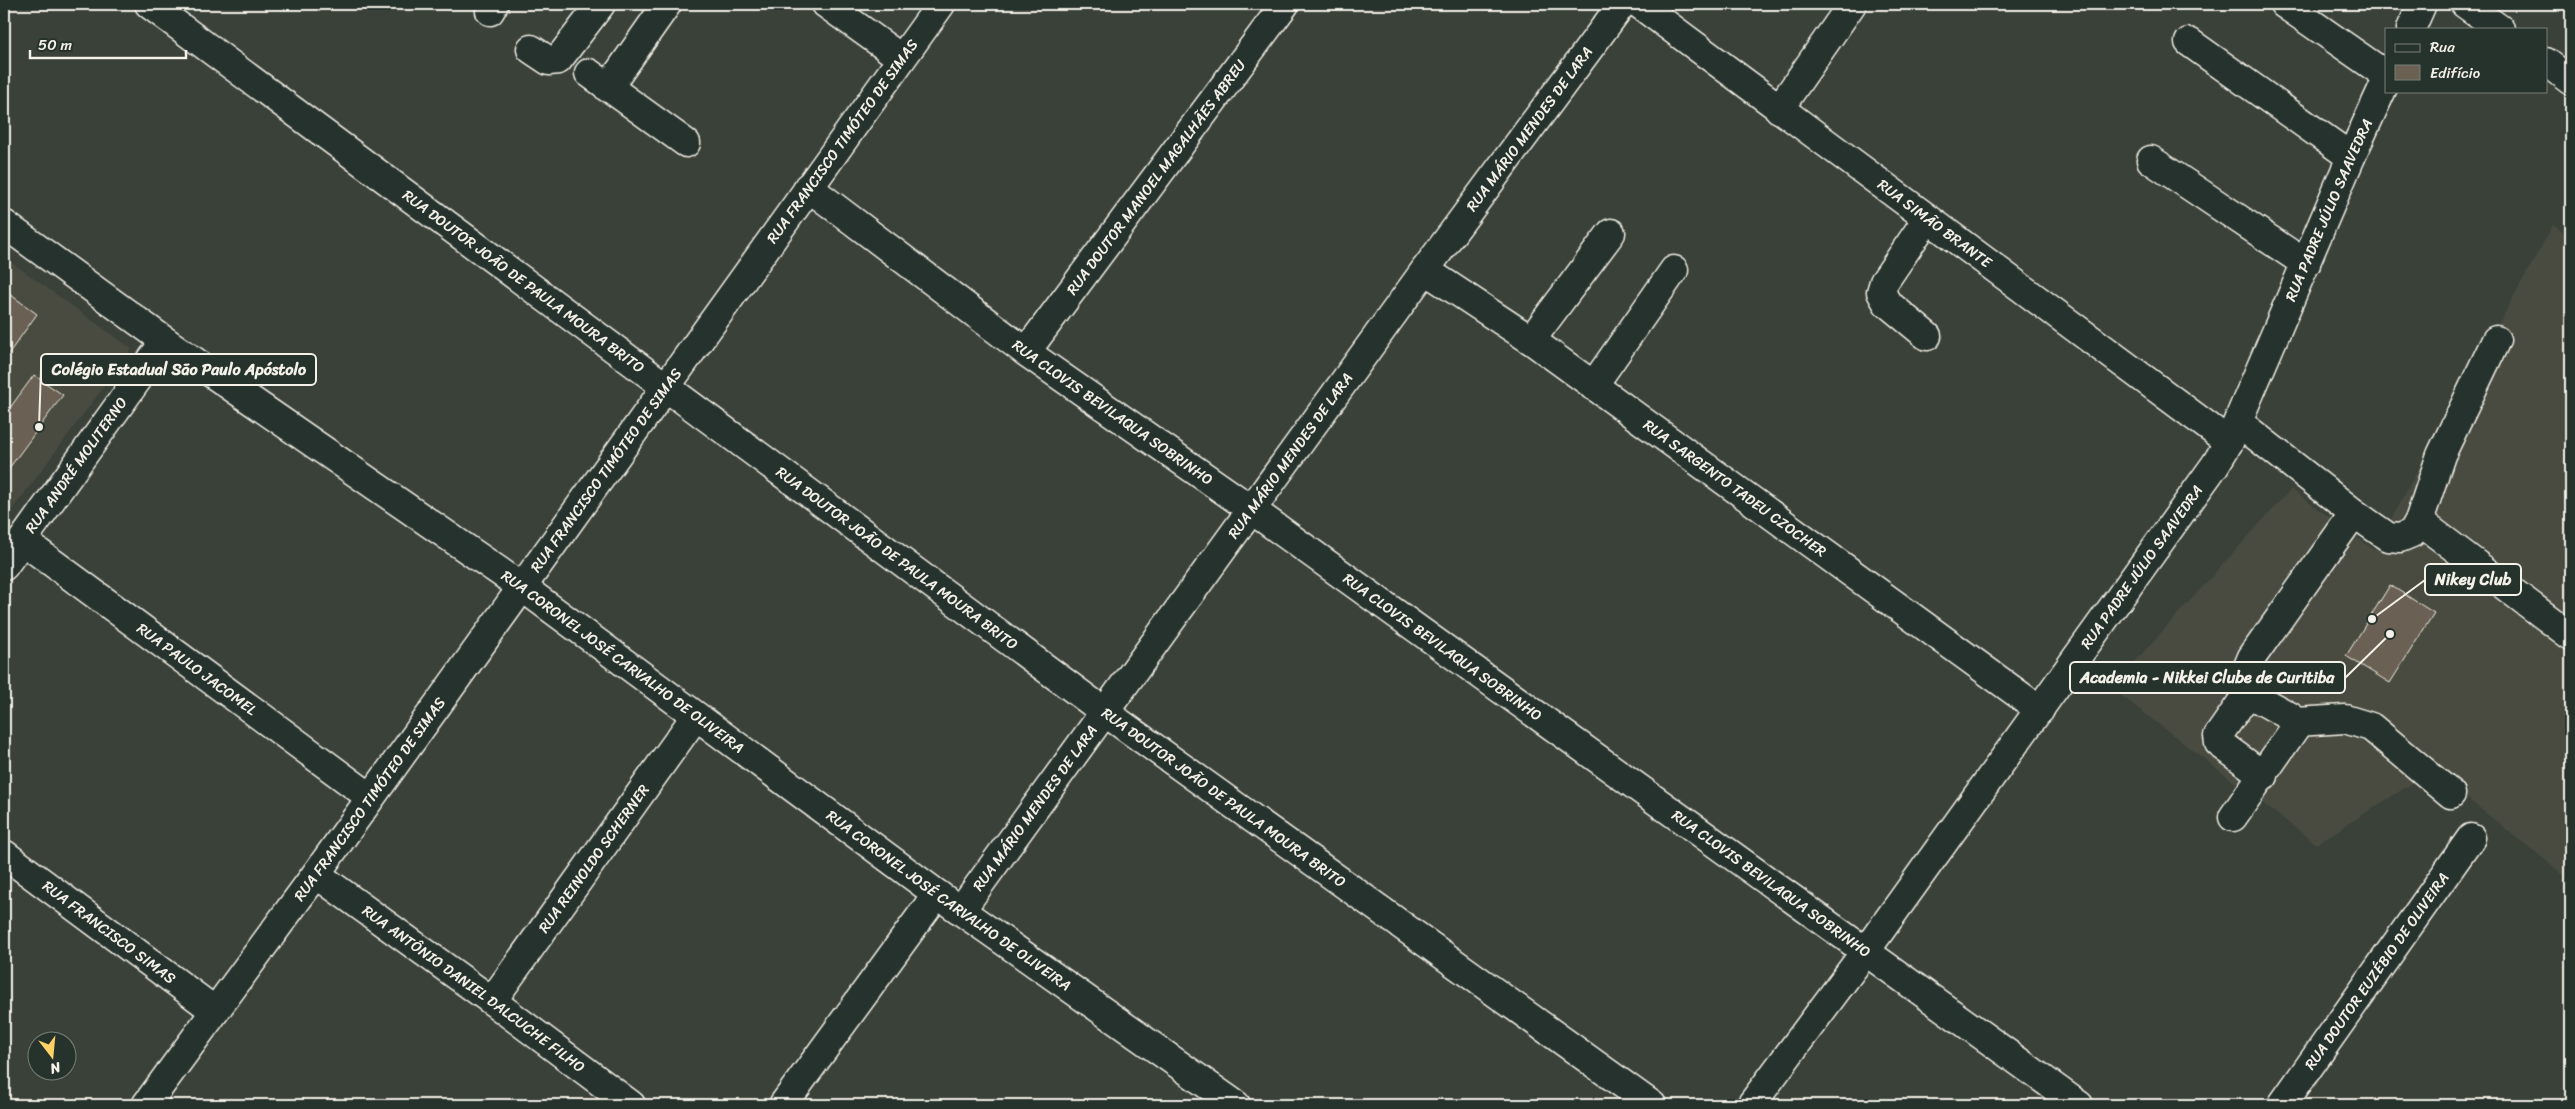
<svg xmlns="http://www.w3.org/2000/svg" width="2575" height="1109" font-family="Sriracha,sans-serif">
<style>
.built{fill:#484b40}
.building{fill:#6a6153;stroke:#f4f1e8}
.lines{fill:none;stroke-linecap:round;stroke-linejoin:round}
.minor-casing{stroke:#f4f1e8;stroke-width:31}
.minor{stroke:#26332d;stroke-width:28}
.labels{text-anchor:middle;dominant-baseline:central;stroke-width:5;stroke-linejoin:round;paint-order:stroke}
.street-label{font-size:15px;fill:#f4f1e8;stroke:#26332d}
.leader{fill:none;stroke:#f4f1e8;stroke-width:2}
.callout-dot{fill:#f4f1e8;stroke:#26332d;stroke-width:2}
.callout{fill:#26332d;stroke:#f4f1e8;stroke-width:2}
.callout-label{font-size:16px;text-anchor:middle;font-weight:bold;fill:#f4f1e8}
</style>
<rect width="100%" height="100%" fill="#3a4138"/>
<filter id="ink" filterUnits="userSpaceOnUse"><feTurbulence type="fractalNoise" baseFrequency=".02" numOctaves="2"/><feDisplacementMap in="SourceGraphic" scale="10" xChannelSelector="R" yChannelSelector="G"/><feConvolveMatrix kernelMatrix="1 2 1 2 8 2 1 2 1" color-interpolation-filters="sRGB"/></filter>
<g filter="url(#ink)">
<path class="built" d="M2553,225L2571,238V880L2432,771L2316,844L2111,688L2291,489L2374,550Z
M4,257L132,349L12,510L4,504Z"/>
<path class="building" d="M4,290L37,314L4,360Z
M34,375L63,395L4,475V416Z
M2390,585L2434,613L2390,683L2346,656Z"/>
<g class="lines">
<g class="minor-casing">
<g id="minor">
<path id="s1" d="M149,4L1106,713L1652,1105"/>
<path d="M826,4L901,58"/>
<path id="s2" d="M1639,4L2229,442"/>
<path d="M2284,4L2386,75"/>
<path d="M2465,4L2500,29"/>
<path d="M490,11L494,4"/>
<path d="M2411,29L2422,4"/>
<path d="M2189,42L2351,157"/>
<path d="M531,49L549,61L558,60L601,4"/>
<path d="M2546,62L2571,81"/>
<path d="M589,73L686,143"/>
<path d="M608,88L667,4"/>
<path d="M1779,109L1852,4"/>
<path d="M2151,160L2306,264"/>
<path id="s3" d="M808,187L1026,352L1252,510L2079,1105"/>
<path id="s4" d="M4,224L165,341L522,587L937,894L1236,1105"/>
<path id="s5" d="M1425,270L1531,340L2040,710"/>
<path d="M1927,336L1887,303L1881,292L1884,282L1927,219"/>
<path d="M1531,340L1611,233"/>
<path id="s6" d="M1026,352L1285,4"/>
<path d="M1593,386L1674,270"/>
<path d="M2238,422L2354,513L2252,657L2247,669L2248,693L2218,736L2219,743L2264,776"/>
<path d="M2354,513L2388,537L2400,538L2412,533L2419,521L2441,455L2496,340"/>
<path d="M2419,521L2571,636"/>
<path id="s7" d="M23,541L370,797"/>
<path id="s8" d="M4,566L165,341"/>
<path d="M2296,722L2345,719L2371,727L2451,794"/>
<path d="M2233,817L2295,728L2296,722L2291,717L2248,693"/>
<path id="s9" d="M4,854L215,1011"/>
<path id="s10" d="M316,874L492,1001L631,1105"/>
<path id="s11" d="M961,910L1425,270L1622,4"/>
<path id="s12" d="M492,1001L695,717"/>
<path id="s13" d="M146,1105L316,874L941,4"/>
<path d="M783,1105L937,894"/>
<path id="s14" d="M1751,1105L1865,952L2215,465L2229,442L2351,157L2386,81"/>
<path id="s15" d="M2282,1105L2471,838"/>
</g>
</g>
<use href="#minor" class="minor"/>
</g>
</g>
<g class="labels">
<g class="street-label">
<text stroke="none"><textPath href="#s11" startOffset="966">RUA MÁRIO MENDES DE LARA</textPath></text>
<text stroke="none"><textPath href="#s13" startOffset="1189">RUA FRANCISCO TIMÓTEO DE SIMAS</textPath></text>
<text stroke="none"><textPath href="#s6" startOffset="218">RUA DOUTOR MANOEL MAGALHÃES ABREU</textPath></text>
<text stroke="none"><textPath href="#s14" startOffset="1070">RUA PADRE JÚLIO SAAVEDRA</textPath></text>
<text stroke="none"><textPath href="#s2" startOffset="368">RUA SIMÃO BRANTE</textPath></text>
<text stroke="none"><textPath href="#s1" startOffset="466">RUA DOUTOR JOÃO DE PAULA MOURA BRITO</textPath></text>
<text stroke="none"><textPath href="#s3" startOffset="379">RUA CLOVIS BEVILAQUA SOBRINHO</textPath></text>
<text stroke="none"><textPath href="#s11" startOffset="561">RUA MÁRIO MENDES DE LARA</textPath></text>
<text stroke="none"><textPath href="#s8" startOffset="124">RUA ANDRÉ MOLITERNO</textPath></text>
<text stroke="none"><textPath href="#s13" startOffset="784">RUA FRANCISCO TIMÓTEO DE SIMAS</textPath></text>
<text stroke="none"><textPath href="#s5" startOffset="379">RUA SARGENTO TADEU CZOCHER</textPath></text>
<text stroke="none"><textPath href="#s1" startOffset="931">RUA DOUTOR JOÃO DE PAULA MOURA BRITO</textPath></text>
<text stroke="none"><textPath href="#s14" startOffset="665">RUA PADRE JÚLIO SAAVEDRA</textPath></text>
<text stroke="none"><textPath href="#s3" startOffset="784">RUA CLOVIS BEVILAQUA SOBRINHO</textPath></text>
<text stroke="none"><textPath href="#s4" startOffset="758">RUA CORONEL JOSÉ CARVALHO DE OLIVEIRA</textPath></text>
<text stroke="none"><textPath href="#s7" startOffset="216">RUA PAULO JACOMEL</textPath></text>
<text stroke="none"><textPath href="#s1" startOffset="1336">RUA DOUTOR JOÃO DE PAULA MOURA BRITO</textPath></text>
<text stroke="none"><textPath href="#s13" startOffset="379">RUA FRANCISCO TIMÓTEO DE SIMAS</textPath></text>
<text stroke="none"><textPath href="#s11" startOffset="126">RUA MÁRIO MENDES DE LARA</textPath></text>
<text stroke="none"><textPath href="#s12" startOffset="175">RUA REINOLDO SCHERNER</textPath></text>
<text stroke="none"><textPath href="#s3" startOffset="1189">RUA CLOVIS BEVILAQUA SOBRINHO</textPath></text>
<text stroke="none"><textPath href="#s4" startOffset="1162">RUA CORONEL JOSÉ CARVALHO DE OLIVEIRA</textPath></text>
<text stroke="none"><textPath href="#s9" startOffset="131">RUA FRANCISCO SIMAS</textPath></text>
<text stroke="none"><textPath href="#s15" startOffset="164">RUA DOUTOR EUZÉBIO DE OLIVEIRA</textPath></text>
<text stroke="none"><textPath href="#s10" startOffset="195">RUA ANTÔNIO DANIEL DALCUCHE FILHO</textPath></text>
</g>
</g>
<path class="leader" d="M39 427L41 369M2372 619L2425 580M2390 634L2345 678"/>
<g class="callout-dot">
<circle cx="39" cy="427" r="5"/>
<circle cx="2372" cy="619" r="5"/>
<circle cx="2390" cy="634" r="5"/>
</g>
<g class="callout">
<rect x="41" y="354" width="275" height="31" rx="5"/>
<rect x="2425" y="564" width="96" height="31" rx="5"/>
<rect x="2070" y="662" width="275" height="31" rx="5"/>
</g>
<g class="callout-label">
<text x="179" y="375">Colégio Estadual São Paulo Apóstolo</text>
<text x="2473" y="585">Nikey Club</text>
<text x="2207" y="683">Academia - Nikkei Clube de Curitiba</text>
</g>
<rect width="2575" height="1109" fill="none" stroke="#26332d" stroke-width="20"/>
<rect x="10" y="10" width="2555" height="1089" fill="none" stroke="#f4f1e8" stroke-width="2" filter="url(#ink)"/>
<rect x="2385" y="28" width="162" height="65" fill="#26332d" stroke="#787f78"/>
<rect x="2395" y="44" width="25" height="8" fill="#26332d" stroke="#787f78"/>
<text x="2430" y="52" font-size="15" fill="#f4f1e8">Rua</text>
<rect x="2395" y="65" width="25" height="15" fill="#6a6153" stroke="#787f78"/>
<text x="2430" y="78" font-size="15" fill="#f4f1e8">Edifício</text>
<g transform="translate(52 1056) rotate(164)"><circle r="24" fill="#26332d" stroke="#787f78"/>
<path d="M0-4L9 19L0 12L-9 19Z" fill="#ffd166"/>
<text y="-8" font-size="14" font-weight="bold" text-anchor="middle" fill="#f4f1e8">N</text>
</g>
<path d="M30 50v8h156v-8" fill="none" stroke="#f4f1e8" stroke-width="2.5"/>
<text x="38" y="50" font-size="15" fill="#f4f1e8" stroke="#26332d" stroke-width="4" paint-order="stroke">50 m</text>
</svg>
